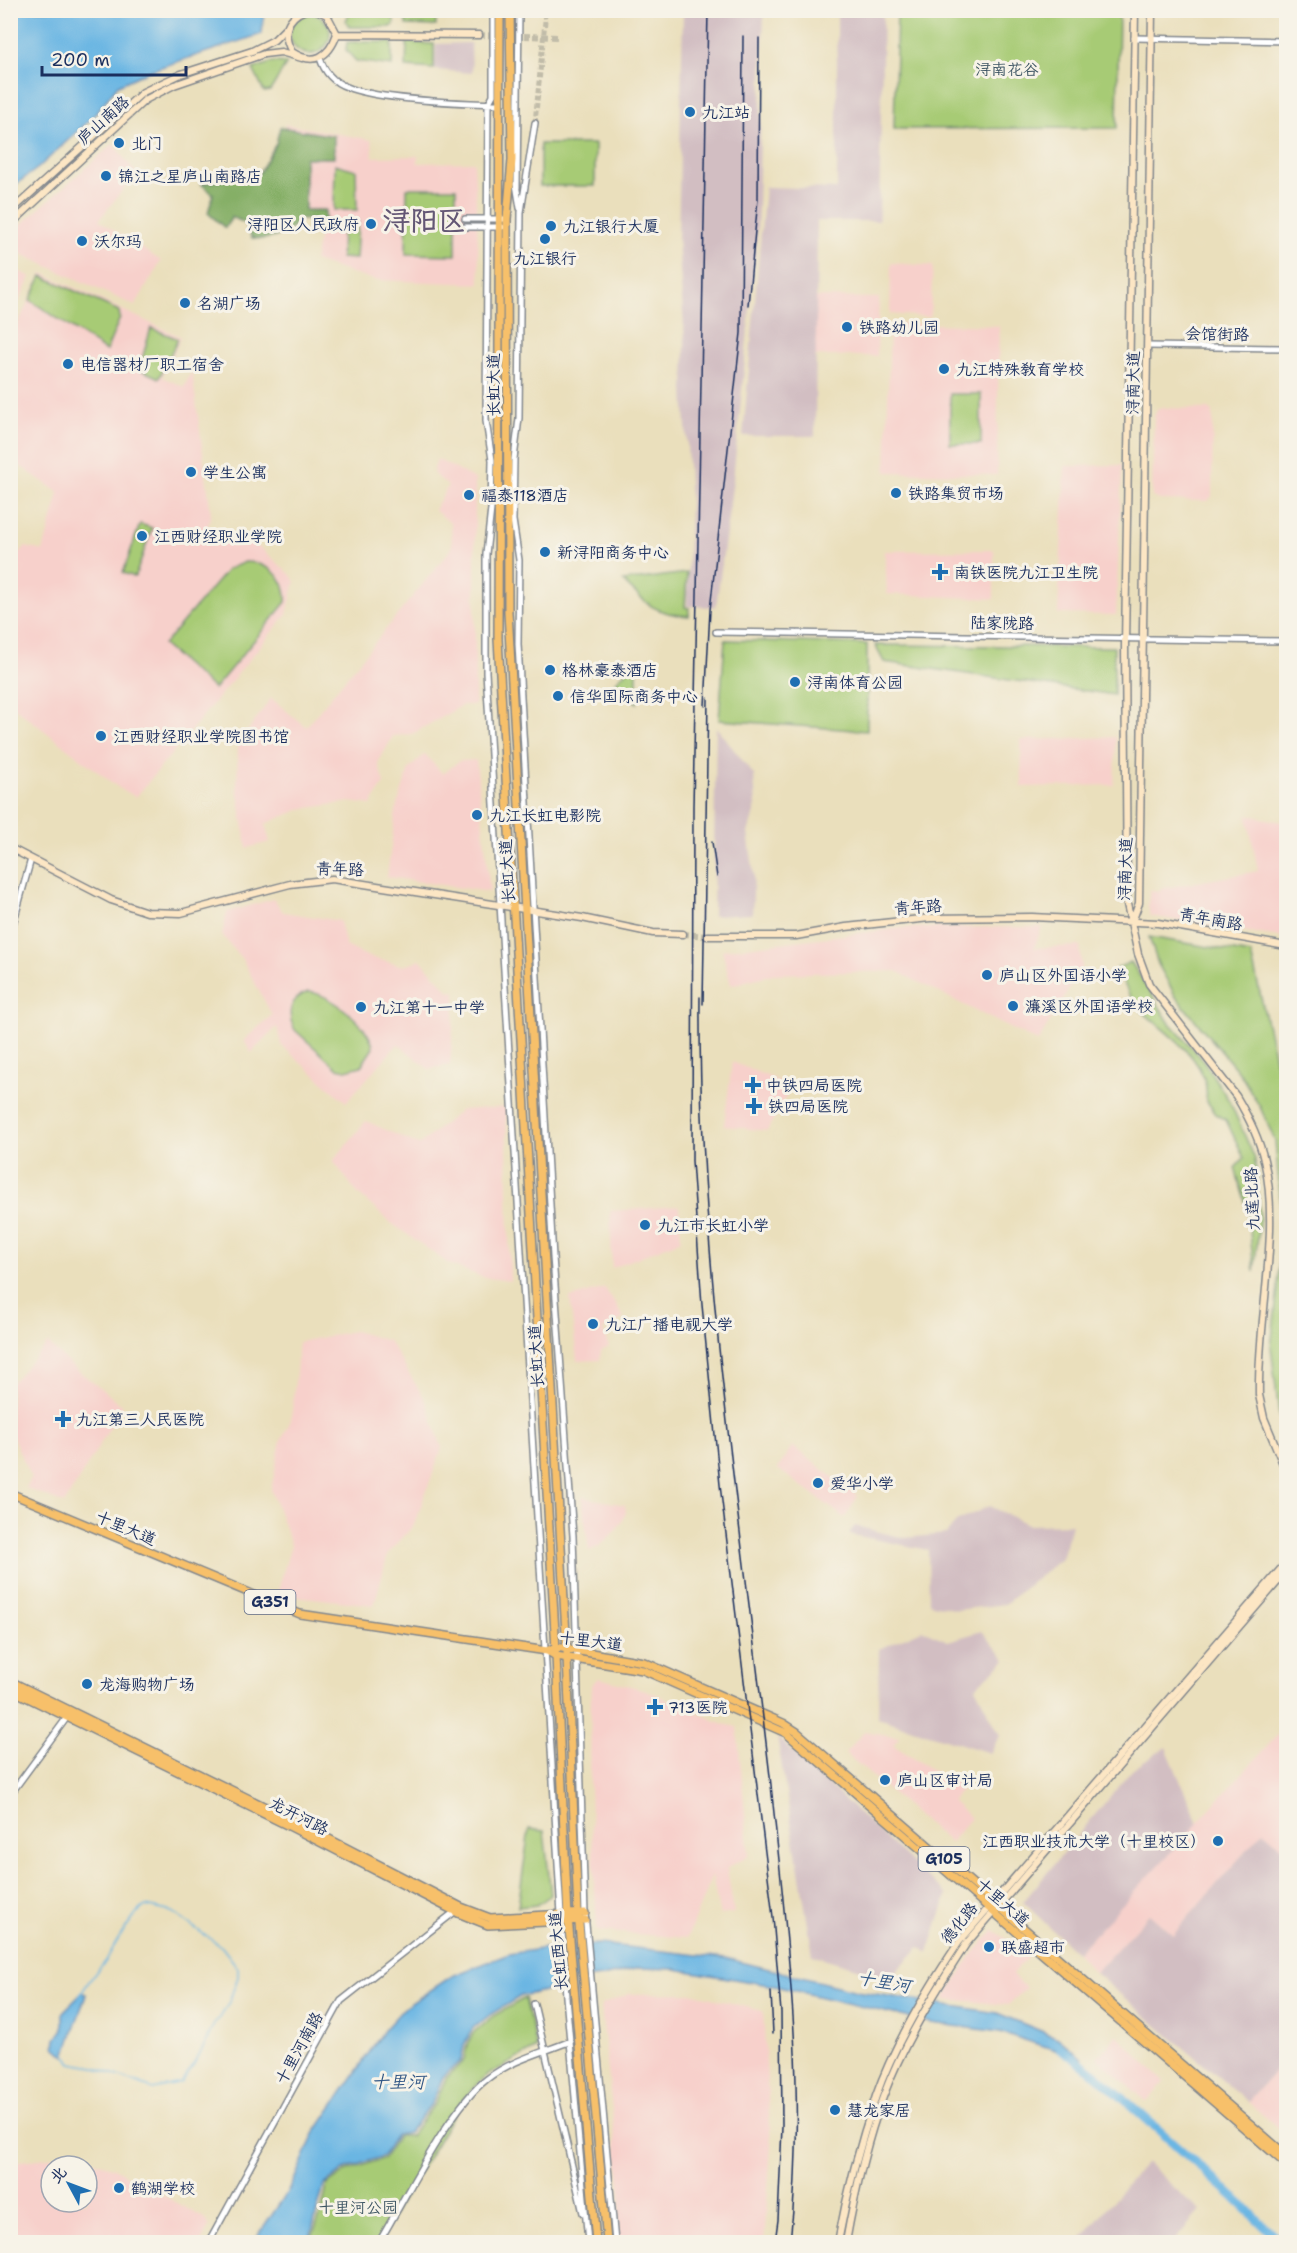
<svg xmlns="http://www.w3.org/2000/svg" width="1297" height="2253" font-family="'Shantell Sans','LXGW WenKai TC',sans-serif">
<style>
.built{fill:#f7d0cb;fill-rule:evenodd}
.industrial{fill:#d2bec2}
.green{fill:#a7cb74;stroke:#617d69;stroke-width:1.5}
.forest{fill:#85af66;stroke:#506f62;stroke-width:1.5}
.water{fill:#6ab6e3;stroke:#4272a0;stroke-width:1.5}
.lines{fill:none;stroke-linecap:round;stroke-linejoin:round}
.stream{stroke:#6ab6e3;stroke-width:1.5}
.river{stroke:#6ab6e3;stroke-width:9}
.tertiary-tunnel{stroke:#c1bca9;stroke-width:5;stroke-dasharray:5 2.5;stroke-linecap:butt}
.secondary-tunnel{stroke:#c1bca9;stroke-width:6;stroke-dasharray:6 3;stroke-linecap:butt}
.tertiary-casing{stroke:#82878d;stroke-width:8}
.secondary-casing{stroke:#82878d;stroke-width:9}
.primary-casing{stroke:#82878d;stroke-width:10}
.trunk-casing{stroke:#82878d;stroke-width:10}
.tertiary{stroke:#fff;stroke-width:5}
.secondary{stroke:#fce6c4;stroke-width:6}
.primary{stroke:#f7c06b;stroke-width:7}
.trunk{stroke:#f7c06b;stroke-width:7}
.rail{stroke:#1b2f5e;stroke-width:1.5}
.poi-dot{fill:#1f6fb2;stroke:#f7f3e8;stroke-width:2}
.labels{text-anchor:middle;dominant-baseline:central;stroke-width:6;stroke-linejoin:round;paint-order:stroke}
.shield{fill:#f7f3e8;stroke:#5d6a87;stroke-width:1.5}
.shield-label{font-size:15px;font-weight:bold;fill:#1b2f5e}
.park-label{font-size:16px;fill:#3e5664;stroke:#f7f3e8}
.poi-label{font-size:16px;fill:#1b2f5e;stroke:#f7f3e8;text-anchor:start}
.street-label{font-size:16px;fill:#1b2f5e;stroke:#f7f3e8}
.water-label{font-size:18px;font-style:italic;fill:#335886;stroke:#f7f3e8}
.town-label{font-size:28px;font-weight:bold;fill:#635775;stroke:#f7f3e8}
</style>
<rect width="100%" height="100%" fill="#f7f3e8"/>
<filter id="ink" filterUnits="userSpaceOnUse"><feTurbulence type="fractalNoise" baseFrequency=".0167" numOctaves="2"/><feDisplacementMap in="SourceGraphic" scale="12" xChannelSelector="R" yChannelSelector="G"/><feConvolveMatrix kernelMatrix="1 2 1 2 8 2 1 2 1" color-interpolation-filters="sRGB"/></filter>
<filter id="wash" filterUnits="userSpaceOnUse"><feTurbulence type="fractalNoise" baseFrequency=".008" numOctaves="4" result="noise"/><feDisplacementMap in="SourceGraphic" scale="24" xChannelSelector="R" yChannelSelector="G"/><feGaussianBlur stdDeviation="1.35" result="paint"/><feColorMatrix in="noise" values="0 0 0 0 0 0 0 0 0 0 0 0 0 0 0 0 0 1.4 0 .05"/><feComposite in="paint" operator="in"/></filter>
<g filter="url(#wash)">
<rect width="100%" height="100%" fill="#eadfbc"/>
<path class="built" d="M284,124L372,140L373,157L418,156V163L474,162L480,284L374,280L314,261L320,231L305,210V158Z
M113,144L136,173L99,220L161,261L135,306L17,252L11,244L10,234Z
M891,263L933,266L930,317L890,314Z
M11,267L31,277L11,316Z
M42,273L181,337L162,377L184,387L192,371L211,513L207,531L244,538L263,550L291,575L295,582L287,614L136,797L119,788L11,705V559L26,547L43,551L59,493L16,463L11,467V338Z
M815,297L879,298L877,356H815Z
M890,323L999,326L997,475L886,472Z
M1162,408L1208,409L1213,412L1212,496L1208,501L1160,500L1152,497L1154,417L1157,410Z
M437,459L475,479V705H463L412,734L393,736L378,763L384,783L371,805L350,802L301,809L265,824L270,842L247,848L237,787L238,745L271,698L306,727L452,548L451,523L434,510L448,486L433,473Z
M1122,465L1116,615L1058,614L1065,466Z
M994,550V599L887,594L885,551Z
M1116,737L1114,785L1022,787L1021,740Z
M425,754L443,774L459,761L476,760L490,892L387,877L396,809L409,769Z
M1247,815L1282,822L1286,819V938L1150,916L1148,904L1150,891L1160,892V889L1258,871Z
M274,899L283,912L340,921L346,946L369,957L404,966L420,959L449,991L456,992L450,1065L429,1069L398,1044L346,1102L281,1045L277,1027L251,1053L244,1040L272,1015L242,959L222,935L227,912Z
M1042,927L1034,948L1080,946L1082,967L1038,1042L896,971L773,974L731,985L722,950L902,928Z
M732,1062L792,1086L767,1131L724,1126Z
M506,1107L510,1281L482,1277L449,1264L391,1223L358,1194L333,1161L366,1121L419,1145L461,1110Z
M679,1206L681,1240L612,1268L610,1211Z
M605,1288L624,1318L603,1330L609,1347L601,1351L600,1360L577,1361L570,1298Z
M354,1331L389,1341L426,1401L442,1448L414,1525L388,1554L374,1605L277,1594L291,1545L271,1490L281,1440L291,1420L299,1342Z
M48,1343L66,1361L123,1406L64,1504L26,1488L31,1478L11,1433V1383Z
M792,1446L858,1496L845,1518L778,1469Z
M582,1497L625,1505L626,1512L622,1522L612,1534L598,1547L589,1551Z
M598,1678L646,1690L723,1724L737,1727L749,1855L727,1868L734,1913L720,1915L712,1876L687,1938L597,1931L590,1792L591,1685Z
M1286,1726V1851L1263,1831L1173,1935L1149,1914L1095,1973L1077,1953Z
M865,1731L899,1737L893,1745L940,1775L955,1777L967,1784L952,1801L971,1818L950,1843L845,1753Z
M994,1930L1029,1956L1012,1974L1026,1988L1008,2005L944,1999L971,1956Z
M691,1993L763,2011L771,2147L764,2242H617L621,2194L601,2005L629,1994Z
M1117,2035L1164,2082L1147,2102L1097,2058Z
M1286,2059V2135L1248,2102Z
M58,2157L87,2159L112,2167L204,2218L209,2227L201,2242H11V2162ZM51,2166H87V2202H51Z"/>
<path class="industrial" d="M683,11H764L757,239L733,480L716,607L687,606L690,502L684,389L685,342L678,240Z
M837,11H883L879,221H817L815,436H743L765,187L837,189Z
M471,43L472,73L435,70L436,44Z
M716,727L754,775L756,806L748,833L754,875L752,914L713,916Z
M989,1506L1029,1525L1072,1524L1062,1558L1005,1604L957,1610L929,1603L928,1550L848,1534L855,1526L904,1538L946,1534L956,1522Z
M922,1630L948,1641L982,1631L1006,1660L975,1687L1000,1735L990,1753L878,1718L879,1649Z
M777,1737L947,1895L928,1953L919,1947L890,1978L813,1955Z
M1166,1747L1198,1823L1077,1953L1023,1902L1132,1770Z
M1263,1831L1286,1851V2059L1248,2102L1095,1973L1149,1914L1173,1935Z
M1146,2162L1200,2211L1173,2242H1078Z"/>
<path class="green" d="M350,11H393L394,24L391,27H349L346,21Z
M405,11H435L436,26L406,25Z
M897,11H1119L1117,128L894,129Z
M290 34a20 20 0 1 1 40 0a20 20 0 1 1-40 0Z
M347,42H392V66L356,61L346,50Z
M407,42L434,44V69L406,67Z
M273,62L287,63L270,91L264,92L253,69Z
M540,144H595V186H540Z
M335,164L356,170L357,210H334Z
M407,188H456V255L406,254Z
M342,222H358L356,259L341,258Z
M42,276L119,311L120,318L106,351L30,300Z
M151,328L178,339L159,378L139,369Z
M950,394H981V444H950Z
M140,524L152,528L135,577L123,573Z
M245,562C268,562 288,578 286,602L214,689L163,645L228,569Z
M687,573L685,607L689,608V616C655,614 646,604 623,581Z
M725,640L867,644V731L719,720Z
M875,645L1114,647V695L884,662Z
M637,667V703L614,684L625,672V668Z
M1149,937L1251,954L1286,1106V1430L1279,1414L1271,1347L1278,1288L1281,1208L1275,1141L1260,1107L1241,1075L1176,997L1158,964Z
M1131,962L1169,1022L1203,1060L1230,1102L1255,1159L1260,1217L1254,1272L1248,1211L1235,1168L1244,1158L1226,1120L1216,1114L1206,1100C1212,1058 1161,1032 1136,1005C1128,996 1123,979 1117,968Z
M308,992C329,992 372,1028 373,1048L361,1066L346,1070L337,1068L295,1030C286,1014 290,998 308,992Z
M529,1829L544,1831L551,1895L537,1905L518,1907Z
M525,1998L537,2048L486,2076L461,2102L377,2242H310L322,2210L327,2185L345,2172L384,2158L398,2136H410L435,2103L446,2078L464,2060L467,2045L475,2031L493,2016Z"/>
<path class="forest" d="M280,127L334,136V158H305V210H325V221L299,219C288,235 271,241 252,238L245,223L232,217L225,228L208,213L213,194L201,184L259,173L276,144Z"/>
<path class="water" d="M11,10H264V11L262,34L149,71L118,85L93,117L38,168L11,188Z
M600,1944L725,1958L857,1991L997,2013L1058,2038L1083,2059L1000,2032L931,2023L775,1986L675,1969L639,1968L602,1977L558,1982L544,1991L521,1996L491,2014L473,2028L464,2046L461,2060L443,2077L432,2103L408,2133L396,2135L383,2156L344,2170L324,2185L310,2238L306,2242H254L292,2185L314,2134L385,2029L405,2007L452,1976L509,1954L553,1947Z
M82,1993L86,1994L65,2056L55,2047L56,2039L63,2029V2012Z"/>
<g class="lines">
<path class="stream" d="M146,1906L172,1912L222,1947L238,1968V1977L229,2002L220,2018L215,2022L199,2056L181,2083L153,2089L94,2067L71,2063L61,2047C63,2023 81,1991 96,1972C99,1968 103,1965 106,1961C112,1949 134,1911 146,1906Z"/>
<path class="river" d="M1060,2048L1098,2076L1234,2197L1281,2242"/>
</g>
</g>
<g filter="url(#ink)">
<g class="lines">
<path class="tertiary-tunnel" d="M535,123L545,21L544,10"/>
<path class="secondary-tunnel" d="M479,35L560,37
M683,934L707,936"/>
<g class="tertiary-casing">
<path id="tertiary" d="M493,10V95L488,104L486,421L492,460L491,509L486,554V672L566,1997L588,2242
M1134,38L1286,41
M320,58C324,71 333,82 347,87C378,100 463,103 499,104
M535,123L521,212L519,418L514,459L513,520L519,560L518,644L553,1257L573,1536L585,1913L615,2242
M516,184L520,208
M517,188L519,10
M465,219H507
M465,227H502
M1148,346L1286,348
M716,632L1286,641
M10,935L31,859
M10,1795L68,1716
M534,2004L583,2213
M209,2242L341,2001L457,1910
M379,2242C405,2199 449,2108 487,2079C511,2060 544,2052 571,2041"/>
</g>
<g class="secondary-casing">
<path id="secondary" d="M305,10C285,18 282,35 292,52C314,66 329,57 337,34L327,15L317,10
M1135,10L1125,645L1127,904L1138,954L1149,984L1236,1096C1248,1116 1259,1138 1264,1160C1281,1229 1257,1322 1259,1395L1264,1418L1286,1471
M337,34L479,35
M10,212L143,92L181,74L252,51L274,40L286,28
M10,225L145,100L174,85L264,54L281,52L302,58
M10,848L111,900L147,912L181,913L290,884L332,879L582,918L653,933L683,934
M1132,922L1139,903L1152,10
M707,936H796L846,927L930,918L1032,917L1158,923L1286,946
M838,2242C847,2193 860,2143 876,2096C894,2044 929,1987 959,1942L1286,1563
M846,2242C854,2197 867,2140 883,2097C903,2043 935,1992 966,1944L1286,1572"/>
</g>
<g class="primary-casing">
<path id="primary" d="M556,1656L568,1917L596,2242
M567,1658L578,1913L607,2242
M10,1681L294,1821L461,1907L490,1918L585,1913
M10,1689L291,1827L458,1913L488,1925L585,1920"/>
</g>
<g class="trunk-casing">
<path id="trunk" d="M500,10L498,639L556,1650
M510,10L512,160L507,219L508,612L567,1652
M10,1493L300,1614L547,1651
M1286,2155L797,1732L783,1723L644,1662L556,1647L547,1651L556,1656L643,1670L786,1733L1286,2164"/>
</g>
<use href="#tertiary" class="tertiary"/>
<use href="#secondary" class="secondary"/>
<use href="#primary" class="primary"/>
<use href="#trunk" class="trunk"/>
<path class="rail" d="M708,10L693,807L692,1161L702,1305L720,1485L773,1917L781,2012L782,2127L778,2220L775,2242
M748,305L758,199L759,38
M705,706L710,610L741,333L743,36
M712,842L717,877
M700,997C698,1261 741,1523 771,1785C787,1937 807,2090 790,2242
M703,1004L708,698
M771,1992L773,2034"/>
</g>
</g>
<g class="poi-dot">
<circle cx="690" cy="112" r="6"/>
<circle cx="119" cy="143" r="6"/>
<circle cx="106" cy="176" r="6"/>
<circle cx="371" cy="224" r="6"/>
<circle cx="551" cy="226" r="6"/>
<circle cx="545" cy="239" r="6"/>
<circle cx="82" cy="241" r="6"/>
<circle cx="185" cy="303" r="6"/>
<circle cx="847" cy="327" r="6"/>
<circle cx="68" cy="364" r="6"/>
<circle cx="944" cy="369" r="6"/>
<circle cx="191" cy="472" r="6"/>
<circle cx="896" cy="493" r="6"/>
<circle cx="469" cy="495" r="6"/>
<circle cx="142" cy="536" r="6"/>
<circle cx="545" cy="552" r="6"/>
<path d="M937 563h6v6h6v6h-6v6h-6v-6h-6v-6h6z"/>
<circle cx="550" cy="670" r="6"/>
<circle cx="795" cy="682" r="6"/>
<circle cx="558" cy="696" r="6"/>
<circle cx="101" cy="736" r="6"/>
<circle cx="477" cy="815" r="6"/>
<circle cx="987" cy="975" r="6"/>
<circle cx="1013" cy="1006" r="6"/>
<circle cx="361" cy="1007" r="6"/>
<path d="M750 1076h6v6h6v6h-6v6h-6v-6h-6v-6h6z"/>
<path d="M751 1097h6v6h6v6h-6v6h-6v-6h-6v-6h6z"/>
<circle cx="645" cy="1225" r="6"/>
<circle cx="593" cy="1324" r="6"/>
<path d="M60 1410h6v6h6v6h-6v6h-6v-6h-6v-6h6z"/>
<circle cx="818" cy="1483" r="6"/>
<circle cx="87" cy="1684" r="6"/>
<path d="M652 1698h6v6h6v6h-6v6h-6v-6h-6v-6h6z"/>
<circle cx="885" cy="1780" r="6"/>
<circle cx="1218" cy="1841" r="6"/>
<circle cx="989" cy="1947" r="6"/>
<circle cx="835" cy="2110" r="6"/>
<circle cx="119" cy="2188" r="6"/>
</g>
<g class="labels">
<g class="shield">
<rect x="244.5" y="1590" width="51" height="24" rx="4.5"/>
<rect x="918.5" y="1847" width="51" height="24" rx="4.5"/>
</g>
<g class="shield-label">
<text x="270" y="1602">G351</text>
<text x="944" y="1859">G105</text>
</g>
<g class="park-label">
<text x="1007" y="69">浔南花谷</text>
<text x="358" y="2207">十里河公园</text>
</g>
<g class="poi-label">
<text x="702" y="112">九江站</text>
<text x="131" y="143">北门</text>
<text x="118" y="176">锦江之星庐山南路店</text>
<text x="359" y="224" text-anchor="end">浔阳区人民政府</text>
<text x="563" y="226">九江银行大厦</text>
<text x="94" y="241">沃尔玛</text>
<text x="545" y="258" text-anchor="middle">九江银行</text>
<text x="197" y="303">名湖广场</text>
<text x="859" y="327">铁路幼儿园</text>
<text x="80" y="364">电信器材厂职工宿舍</text>
<text x="956" y="369">九江特殊教育学校</text>
<text x="203" y="472">学生公寓</text>
<text x="908" y="493">铁路集贸市场</text>
<text x="481" y="495">福泰118酒店</text>
<text x="154" y="536">江西财经职业学院</text>
<text x="557" y="552">新浔阳商务中心</text>
<text x="954" y="572">南铁医院九江卫生院</text>
<text x="562" y="670">格林豪泰酒店</text>
<text x="807" y="682">浔南体育公园</text>
<text x="570" y="696">信华国际商务中心</text>
<text x="113" y="736">江西财经职业学院图书馆</text>
<text x="489" y="815">九江长虹电影院</text>
<text x="999" y="975">庐山区外国语小学</text>
<text x="1025" y="1006">濂溪区外国语学校</text>
<text x="373" y="1007">九江第十一中学</text>
<text x="766" y="1085">中铁四局医院</text>
<text x="768" y="1106">铁四局医院</text>
<text x="657" y="1225">九江市长虹小学</text>
<text x="605" y="1324">九江广播电视大学</text>
<text x="76" y="1419">九江第三人民医院</text>
<text x="830" y="1483">爱华小学</text>
<text x="99" y="1684">龙海购物广场</text>
<text x="668" y="1707">713医院</text>
<text x="897" y="1780">庐山区审计局</text>
<text x="1206" y="1841" text-anchor="end">江西职业技术大学（十里校区）</text>
<text x="1001" y="1947">联盛超市</text>
<text x="847" y="2110">慧龙家居</text>
<text x="131" y="2188">鹤湖学校</text>
</g>
<g class="street-label">
<text transform="translate(103 120) rotate(-42)">庐山南路</text>
<text transform="translate(1217 334) rotate(1)">会馆街路</text>
<text transform="translate(1133 383) rotate(-89)">浔南大道</text>
<text transform="translate(493 385) rotate(-90)">长虹大道</text>
<text transform="translate(1002 623) rotate(1)">陆家陇路</text>
<text transform="translate(340 869) rotate(2)">青年路</text>
<text transform="translate(1125 869) rotate(-88)">浔南大道</text>
<text transform="translate(507 871) rotate(-93)">长虹大道</text>
<text transform="translate(918 907) rotate(-4)">青年路</text>
<text transform="translate(1211 919) rotate(10)">青年南路</text>
<text transform="translate(1252 1199) rotate(-93)">九莲北路</text>
<text transform="translate(536 1356) rotate(-93)">长虹大道</text>
<text transform="translate(126 1528) rotate(23)">十里大道</text>
<text transform="translate(591 1641) rotate(7)">十里大道</text>
<text transform="translate(299 1816) rotate(27)">龙开河路</text>
<text transform="translate(1003 1902) rotate(41)">十里大道</text>
<text transform="translate(959 1923) rotate(-51)">德化路</text>
<text transform="translate(558 1951) rotate(-95)">长虹西大道</text>
<text transform="translate(299 2048) rotate(-61)">十里河南路</text>
</g>
<g class="water-label">
<text transform="translate(884 1982) rotate(10)">十里河</text>
<text x="398" y="2082">十里河</text>
</g>
<g class="town-label">
<text x="424" y="220">浔阳区</text>
</g>
</g>
<rect width="1297" height="2253" fill="none" stroke="#f7f3e8" stroke-width="36"/>
<g transform="translate(69 2184) rotate(311)"><circle r="28" fill="#f7f3e8" stroke="#9fa5b1" stroke-width="1.5"/>
<path d="M0-4.5L10 22L0 15L-10 22Z" fill="#1f6fb2"/>
<text y="-9" font-size="16" font-weight="bold" text-anchor="middle" fill="#1b2f5e">北</text>
</g>
<path d="M42 66v9h144v-9" fill="none" stroke="#1b2f5e" stroke-width="3"/>
<text x="51" y="66" font-size="18" fill="#1b2f5e" stroke="#f7f3e8" stroke-width="4.5" paint-order="stroke">200 m</text>
</svg>
